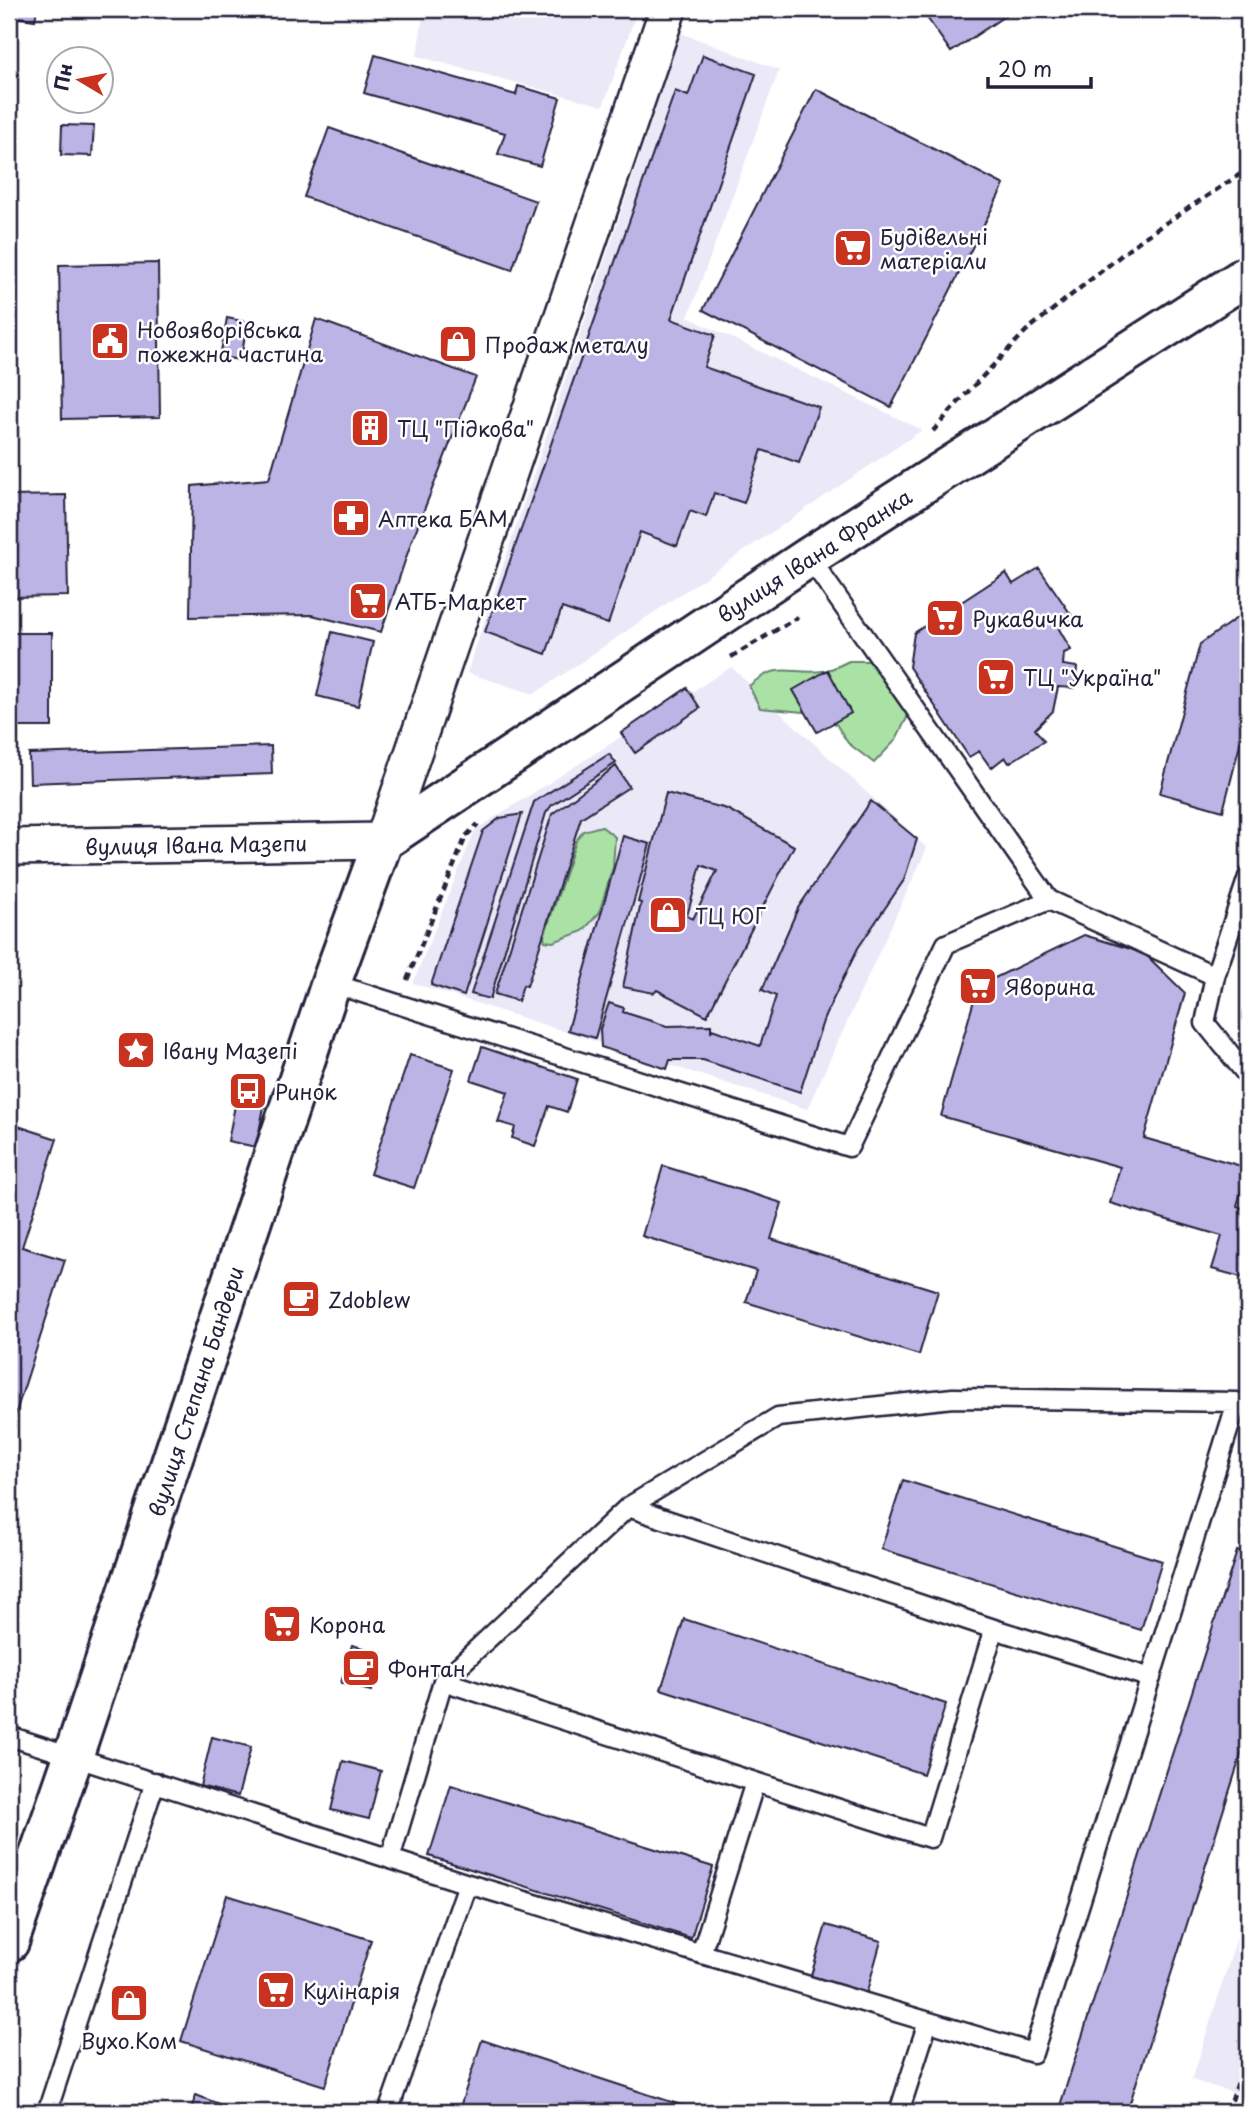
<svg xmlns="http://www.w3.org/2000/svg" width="1257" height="2121" font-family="'Playpen Sans',sans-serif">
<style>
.built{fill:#ebe8f8}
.green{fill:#aae2a5;stroke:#668270;stroke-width:2}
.building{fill:#bdb4e6;stroke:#22223b;stroke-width:2;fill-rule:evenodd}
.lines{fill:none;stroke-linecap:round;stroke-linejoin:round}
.lane-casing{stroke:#22223b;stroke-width:23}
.street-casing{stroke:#22223b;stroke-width:40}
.secondary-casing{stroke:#22223b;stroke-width:44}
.path{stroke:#22223b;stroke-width:4.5;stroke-dasharray:7 5;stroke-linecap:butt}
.lane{stroke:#fff;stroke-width:18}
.street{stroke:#fff;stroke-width:35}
.secondary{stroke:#fff;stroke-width:38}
.labels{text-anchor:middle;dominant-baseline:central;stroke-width:5;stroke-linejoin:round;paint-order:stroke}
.poi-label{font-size:21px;fill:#22223b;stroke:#fff;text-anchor:start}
.street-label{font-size:21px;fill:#22223b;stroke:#fff}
</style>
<rect width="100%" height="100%" fill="#fff"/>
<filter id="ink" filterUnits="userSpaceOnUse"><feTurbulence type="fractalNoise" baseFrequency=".0143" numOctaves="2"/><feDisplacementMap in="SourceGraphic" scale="14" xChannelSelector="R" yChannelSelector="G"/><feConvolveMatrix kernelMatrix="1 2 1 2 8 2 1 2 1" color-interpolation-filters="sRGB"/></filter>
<g filter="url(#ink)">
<path class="built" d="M424,9H638L603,106L417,56Z
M681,33L779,70L688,317L922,430L534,694L467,673Z
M731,667L927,848L807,1109L413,983L475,830Z
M1248,1902V2097L1192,2080Z"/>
<path class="green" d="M849,661H872L909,714L895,741L874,763L848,743L836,724L814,713L760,708L749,686C779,660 790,675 823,671C831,670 841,665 849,661Z
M601,826L615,837L613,867L599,913L583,931L553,942L545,941L544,937L576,841L583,831Z"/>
<path class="building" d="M9,9H37L35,20L9,16Z
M921,9H1015L951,52Z
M375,55L516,95L518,86L560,98L540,166L498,154L505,133L364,93Z
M703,55L756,74L671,319L715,335L704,367L819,407L799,463L762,450L744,503L714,493L706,517L690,511L677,546L640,532L608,624L562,608L546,654L485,632L675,91L688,96Z
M816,89L1004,185L891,407L703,310Z
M62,125L94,126L92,156L61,155Z
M329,128L536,201L512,270L304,197Z
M158,263L160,417L62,419L59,265Z
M227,318L247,322L241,360L220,357Z
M316,319L476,377L411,543L381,632L312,615L190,617L192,486L269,479Z
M66,495L68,596L9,597V496Z
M1039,568L1074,619L1059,629L1071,650L1064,653L1063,665L1077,667L1075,688L1058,687L1053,711L1035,729L1044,741L1009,763L1005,757L991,768L979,751L969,757L909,667L914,633L1006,573L1013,584Z
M1248,610V713L1223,811L1160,793L1200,644Z
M332,632L373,642L358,706L317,696Z
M9,633H52V727H9Z
M828,670L851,713L817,732L793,690Z
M687,688L700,708L635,753L621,733Z
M271,746L272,774L30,783L29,754Z
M609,754L616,763L552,805L546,813L490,999L471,994L534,802Z
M616,766L629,787L581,818L527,986L523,985L518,1001L495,994L552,814Z
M666,793L727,809L794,846L707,1016L657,990L654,993L623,987L641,903L638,902ZM701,865L717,871L693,919L687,916Z
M871,801L917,839L904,880L858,948L824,1018L800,1092L703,1060H670L667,1069L601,1047L600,1029L609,1003L624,1008L623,1012L667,1026L711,1025V1032L712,1029L760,1046L776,996L762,990L798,908Z
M522,814L464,996L431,985L483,831L500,818Z
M623,836L650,844L595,1038L568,1030Z
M1084,935L1144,953L1185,993L1144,1138L1248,1168L1237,1206L1248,1210V1279L1212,1269L1222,1236L1110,1203L1120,1167L941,1116L978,986Z
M482,1047L577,1079L567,1112L549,1106L535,1146L512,1138L515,1127L498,1122L508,1092L471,1080Z
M410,1055L454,1069L414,1188L370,1174Z
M238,1090L266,1097L256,1147L228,1141Z
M9,1123L57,1139L22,1247L65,1260L9,1434Z
M663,1166L782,1203L771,1239L938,1291L919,1355L746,1302L756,1271L642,1236Z
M903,1480L1162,1561L1141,1630L881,1549Z
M1237,1551L1248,1555V1733L1127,2112H1058Z
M684,1619L946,1704L923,1774L661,1689Z
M352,1645L381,1653L371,1691L341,1683Z
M212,1737L251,1747L238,1796L200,1786Z
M343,1761L381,1771L369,1819L331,1810Z
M451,1785L713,1867L691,1938L429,1856Z
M227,1895L371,1940L325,2086L181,2041Z
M826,1925L881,1941L866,1995L810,1979Z
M482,2040L702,2112H477L460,2107Z
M196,2095L224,2106L222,2112H190Z"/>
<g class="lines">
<g class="lane-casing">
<path id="lane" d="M809,557L1049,900L1215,976
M1248,877L1215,976L1205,1023L1248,1076
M331,983L849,1147L946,944L1049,900
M628,1507L994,1629L930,1838L755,1782
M994,1629L1151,1678
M443,1681L755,1782L701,1954
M9,1736L468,1884L1033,2053L1237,1402
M390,1859L443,1681L628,1507L778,1417L953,1398L1237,1402L1247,1405
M47,2112L155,1782
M388,2112L468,1884
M899,2112L928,2022"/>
</g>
<g class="street-casing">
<path id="street" d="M9,847L383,841L668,9"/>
</g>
<g class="secondary-casing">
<path id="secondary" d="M9,1942L73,1757L331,983L383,841L809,557L1248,275"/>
</g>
<path class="path" d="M933,431L964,396L1026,331L1143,238L1248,169
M731,657L798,617
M407,980L466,836L478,824
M1228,2112L1248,2052"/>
<use href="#lane" class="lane"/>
<use href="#street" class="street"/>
<use href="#secondary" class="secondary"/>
</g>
</g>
<defs>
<g id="supermarket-square" transform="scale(2.0125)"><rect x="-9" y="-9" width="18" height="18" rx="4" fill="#c8321e" stroke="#fff"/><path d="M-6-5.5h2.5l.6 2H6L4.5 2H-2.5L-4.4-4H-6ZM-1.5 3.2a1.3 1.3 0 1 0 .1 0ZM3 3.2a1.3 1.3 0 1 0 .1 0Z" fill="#fff"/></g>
<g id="civic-square" transform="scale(2.0125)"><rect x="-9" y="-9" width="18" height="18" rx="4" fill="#c8321e" stroke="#fff"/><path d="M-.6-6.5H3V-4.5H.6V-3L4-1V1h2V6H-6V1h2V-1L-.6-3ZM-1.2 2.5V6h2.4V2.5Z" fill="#fff"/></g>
<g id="shop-square" transform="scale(2.0125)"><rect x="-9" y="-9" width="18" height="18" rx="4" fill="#c8321e" stroke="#fff"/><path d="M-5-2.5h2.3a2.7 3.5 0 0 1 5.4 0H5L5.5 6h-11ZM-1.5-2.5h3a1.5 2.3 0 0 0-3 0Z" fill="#fff"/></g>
<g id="building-square" transform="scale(2.0125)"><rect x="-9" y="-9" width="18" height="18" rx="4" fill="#c8321e" stroke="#fff"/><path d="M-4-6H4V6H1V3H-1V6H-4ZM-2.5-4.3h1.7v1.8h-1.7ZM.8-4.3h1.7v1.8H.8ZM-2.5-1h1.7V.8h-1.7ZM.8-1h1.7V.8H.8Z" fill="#fff"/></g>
<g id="pharmacy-square" transform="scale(2.0125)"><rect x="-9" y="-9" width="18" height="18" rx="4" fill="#c8321e" stroke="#fff"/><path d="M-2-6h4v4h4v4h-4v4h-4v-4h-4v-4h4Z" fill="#fff"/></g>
<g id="sight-square" transform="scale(2.0125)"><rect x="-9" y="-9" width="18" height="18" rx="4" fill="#c8321e" stroke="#fff"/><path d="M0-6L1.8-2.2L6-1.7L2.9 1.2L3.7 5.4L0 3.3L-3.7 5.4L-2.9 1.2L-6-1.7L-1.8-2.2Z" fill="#fff"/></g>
<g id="bus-square" transform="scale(2.0125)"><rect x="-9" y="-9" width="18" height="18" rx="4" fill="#c8321e" stroke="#fff"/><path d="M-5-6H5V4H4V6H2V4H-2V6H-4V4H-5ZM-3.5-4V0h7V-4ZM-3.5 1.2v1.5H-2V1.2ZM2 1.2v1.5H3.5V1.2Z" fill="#fff"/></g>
<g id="cafe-square" transform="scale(2.0125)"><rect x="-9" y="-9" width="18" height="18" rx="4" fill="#c8321e" stroke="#fff"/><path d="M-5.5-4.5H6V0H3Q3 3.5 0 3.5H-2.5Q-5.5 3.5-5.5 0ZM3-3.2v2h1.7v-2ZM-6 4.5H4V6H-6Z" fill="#fff"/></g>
</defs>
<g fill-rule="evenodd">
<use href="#supermarket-square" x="853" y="248"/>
<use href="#civic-square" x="110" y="341"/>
<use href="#shop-square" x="458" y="344"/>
<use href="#building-square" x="370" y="428"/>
<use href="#pharmacy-square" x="351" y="518"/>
<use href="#supermarket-square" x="368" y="601"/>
<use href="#supermarket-square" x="945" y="618"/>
<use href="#supermarket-square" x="996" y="677"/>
<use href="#shop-square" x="668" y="915"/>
<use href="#supermarket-square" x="978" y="986"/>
<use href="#sight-square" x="136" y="1050"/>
<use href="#bus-square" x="248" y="1091"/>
<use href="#cafe-square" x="301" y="1299"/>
<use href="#supermarket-square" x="282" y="1624"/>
<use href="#cafe-square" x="361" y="1668"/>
<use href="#supermarket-square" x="276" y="1990"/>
<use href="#shop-square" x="129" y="2003"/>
</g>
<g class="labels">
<g class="poi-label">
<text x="880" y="236">Будівельні<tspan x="880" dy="24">матеріали</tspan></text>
<text x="137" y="329">Новояворівська<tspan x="137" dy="24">пожежна частина</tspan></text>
<text x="485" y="344">Продаж металу</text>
<text x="397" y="428">ТЦ "Підкова"</text>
<text x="378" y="518">Аптека БАМ</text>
<text x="395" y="601">АТБ-Маркет</text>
<text x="972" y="618">Рукавичка</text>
<text x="1023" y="677">ТЦ "Україна"</text>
<text x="695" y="915">ТЦ ЮГ</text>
<text x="1005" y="986">Яворина</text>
<text x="163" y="1050">Івану Мазепі</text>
<text x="275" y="1091">Ринок</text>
<text x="328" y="1299">Zdoblew</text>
<text x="309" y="1624">Корона</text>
<text x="388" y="1668">Фонтан</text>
<text x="303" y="1990">Кулінарія</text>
<text x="129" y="2040" text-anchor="middle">Вухо.Ком</text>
</g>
<g class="street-label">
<text transform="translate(814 555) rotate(-33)">вулиця Івана Франка</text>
<text transform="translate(196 844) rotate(-1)">вулиця Івана Мазепи</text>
<text transform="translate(195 1391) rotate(-72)">вулиця Степана Бандери</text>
</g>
</g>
<rect width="1257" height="2121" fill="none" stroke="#fff" stroke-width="35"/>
<rect x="18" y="18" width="1222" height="2086" fill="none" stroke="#22223b" stroke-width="2.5" filter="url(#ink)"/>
<g transform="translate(80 80) rotate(280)"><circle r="33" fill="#ffffff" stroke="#a7a7b1" stroke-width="2"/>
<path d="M0-5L12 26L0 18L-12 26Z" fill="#c8321e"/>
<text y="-10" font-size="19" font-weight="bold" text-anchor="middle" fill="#22223b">Пн</text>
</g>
<path d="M988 77v10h103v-10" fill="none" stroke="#22223b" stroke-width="3.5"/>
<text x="998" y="77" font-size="21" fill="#22223b" stroke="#ffffff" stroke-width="5" paint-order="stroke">20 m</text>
</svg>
